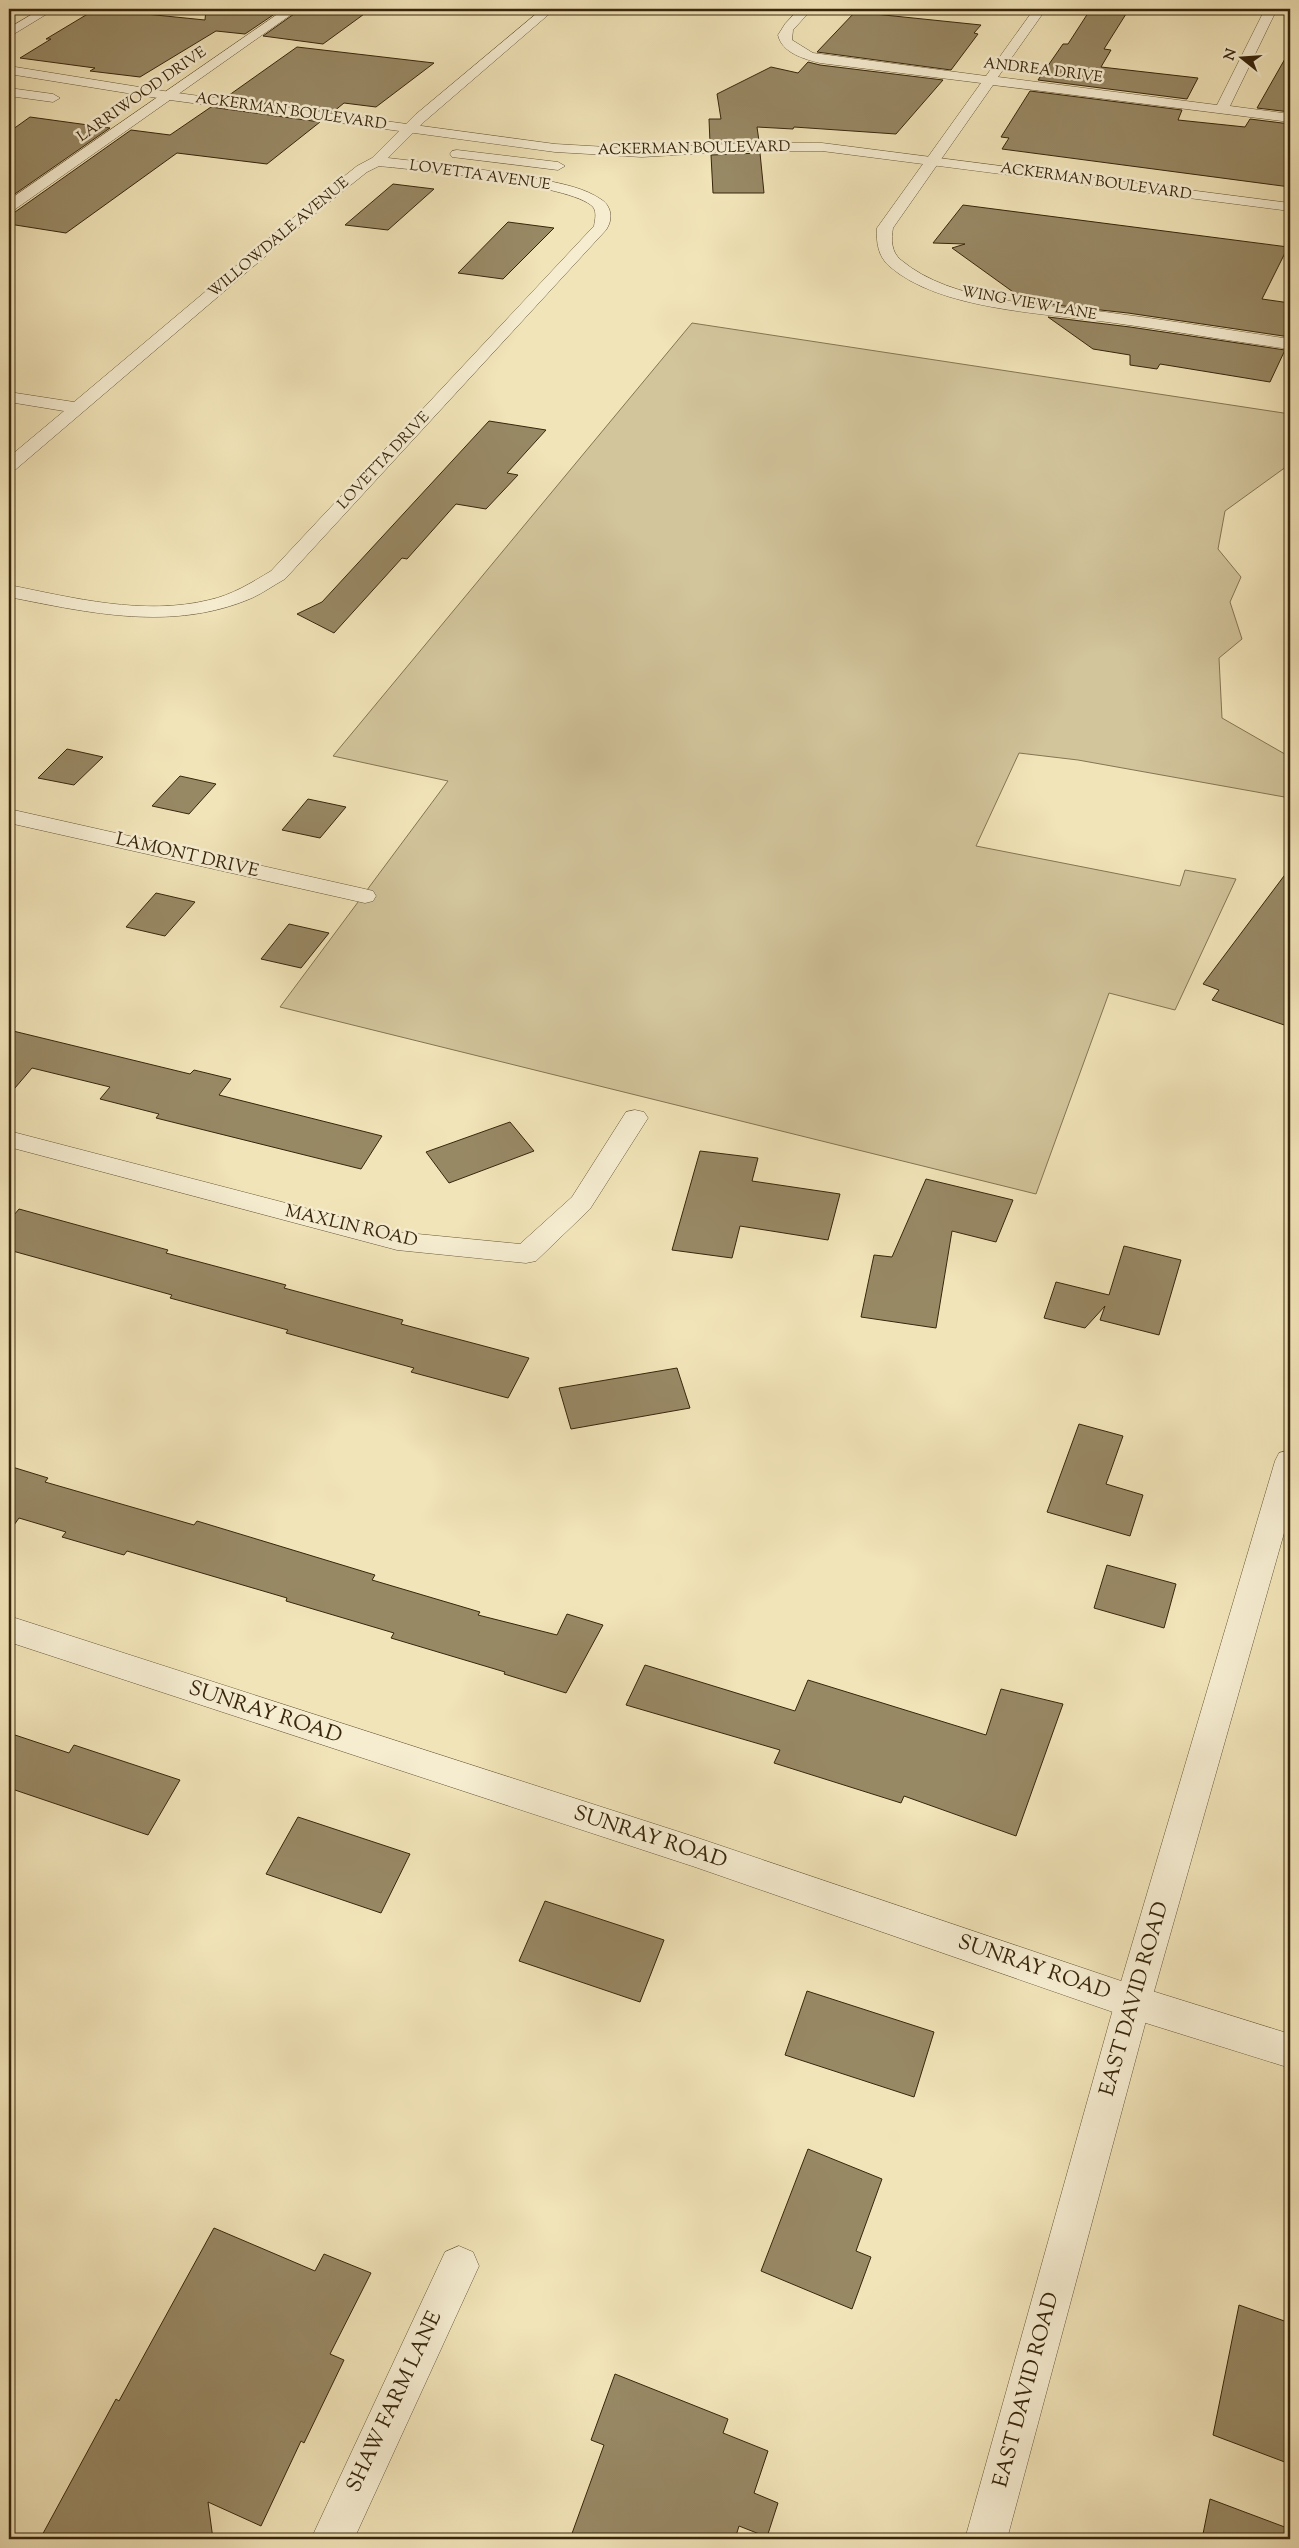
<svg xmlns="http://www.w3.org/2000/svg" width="1299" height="2548" font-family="'Sorts Mill Goudy',serif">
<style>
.green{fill:#d2c49b;stroke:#857554}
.building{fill:#988965;stroke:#38260c}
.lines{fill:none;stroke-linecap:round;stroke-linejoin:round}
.minor-casing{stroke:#665637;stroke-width:1}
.tertiary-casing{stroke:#665637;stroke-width:1}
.minor{fill:#f6edd1;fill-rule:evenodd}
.tertiary{fill:#f6edd1;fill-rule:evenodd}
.labels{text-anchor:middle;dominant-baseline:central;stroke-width:5;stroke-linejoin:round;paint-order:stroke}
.far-street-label{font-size:15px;fill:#38260c;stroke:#f6edd1}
.street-label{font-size:18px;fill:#38260c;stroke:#f6edd1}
.near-street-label{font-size:21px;fill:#38260c;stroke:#f6edd1}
</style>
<rect width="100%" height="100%" fill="#f1e4b8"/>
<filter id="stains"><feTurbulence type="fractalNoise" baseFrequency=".004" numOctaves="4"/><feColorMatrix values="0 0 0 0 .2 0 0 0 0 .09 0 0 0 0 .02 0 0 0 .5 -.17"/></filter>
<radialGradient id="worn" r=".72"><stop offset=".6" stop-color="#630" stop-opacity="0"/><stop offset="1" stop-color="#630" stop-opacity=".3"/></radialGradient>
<path class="green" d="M692,323L1290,414V464L1225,511L1218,549L1241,577L1230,602L1242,639L1219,658L1222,718L1290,757V798L1078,760L1019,753L976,846L1180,886L1185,870L1236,879L1175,1010L1109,993L1036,1194L280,1007L448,781L333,756Z"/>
<path class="building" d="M96,9L205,20L206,9H282L245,34L216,31L140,77L90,71L95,68L20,58L51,39H46Z
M301,9H371L323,44L263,36Z
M1090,10L1126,14L1104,49L1111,50L1101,67L1198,78L1187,99L1038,80L1063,44H1068Z
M855,12L981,25L974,33L978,34L951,70L817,52Z
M297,47L434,63L376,107L344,103L333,112L225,98Z
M1290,50V112L1257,108Z
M808,62L820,65L943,80L896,134L794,127L793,129L757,127L759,141L710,143L709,119H721L717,94L771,67L798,73Z
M1030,91L1182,110L1178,120L1245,127L1250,119L1290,124V187L1002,149L1009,138L1001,137Z
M211,107L320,122L267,164L177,153L66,233L9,224V213L15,212L131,130L170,135Z
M30,117L110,128L9,198V132Z
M760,153L764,193H713L711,155Z
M393,184L434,189L388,230L345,225Z
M963,205L1288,247L1262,299L1290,303V337L1128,313L1027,302L952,248L965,244L933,243Z
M508,222L554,228L503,279L458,273Z
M1048,317L1130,327L1285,350L1270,382L1160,364L1157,369L1130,365V355L1093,349Z
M489,421L546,430L507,473L518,475L486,509L456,504L407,559L402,558L334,633L297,614L322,602Z
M67,749L103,757L74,785L38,778Z
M180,776L216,784L189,814L152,806Z
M308,799L346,807L320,838L282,830Z
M1290,868V1027L1212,1000L1219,990L1203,984Z
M156,893L195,902L165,936L126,927Z
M289,924L329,933L301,968L261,959Z
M9,1030L190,1074L194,1070L231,1079L219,1095L382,1136L361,1169L156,1118L159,1114L100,1099L110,1087L32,1068L9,1095Z
M510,1122L534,1151L449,1183L426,1152Z
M700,1151L758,1158L752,1181L840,1194L828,1240L740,1226L732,1258L672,1250Z
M926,1179L1013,1200L996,1242L952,1231L936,1328L861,1317L874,1255L892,1257Z
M19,1209L168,1250L166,1253L286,1285L284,1288L403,1320L401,1324L529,1358L508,1398L411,1372L414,1368L286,1333L288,1330L170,1298L172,1295L9,1250V1221Z
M1124,1246L1181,1260L1159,1335L1100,1320L1105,1306L1085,1328L1044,1318L1056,1282L1109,1295Z
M677,1368L690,1408L571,1429L559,1388Z
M1079,1424L1123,1436L1106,1484L1143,1495L1130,1536L1047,1512Z
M9,1466L48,1478L45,1482L194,1525L197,1521L375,1575L372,1580L480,1612L478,1615L557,1635L567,1614L603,1625L566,1693L504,1674L505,1672L391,1638L394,1633L286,1601L287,1598L127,1551L124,1555L62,1537L66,1532L19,1518L9,1532Z
M1107,1565L1176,1584L1164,1628L1094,1608Z
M645,1665L795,1711L808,1680L986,1735L1001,1689L1063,1704L1016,1836L904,1796L901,1803L774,1763L780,1750L626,1705Z
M9,1733L69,1753L74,1745L180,1780L148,1835L9,1788Z
M298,1817L410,1854L381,1913L266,1874Z
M545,1901L664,1940L640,2002L519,1961Z
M807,1991L934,2032L914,2097L785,2055Z
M808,2149L882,2179L856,2251L871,2257L852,2309L761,2271Z
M214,2228L315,2271L324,2254L371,2273L330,2354L344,2360L304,2443L301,2441L261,2526L208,2502L213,2539H40L116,2399L119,2401Z
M1239,2305L1290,2323V2464L1213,2435Z
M615,2374L728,2419L723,2433L768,2451L754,2493L778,2503L767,2537L739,2526L735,2539H570L604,2445L591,2440Z
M1210,2499L1290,2529V2539H1202Z"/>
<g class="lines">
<g class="minor-casing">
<path id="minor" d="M41,9H55L9,37V28Z
M285,9H299L14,210L9,211V200Z
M542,9H555L425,121L388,158C440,164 492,170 544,180C563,184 585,188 602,200C612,207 613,220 606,230L285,579C274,585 263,593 252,598C173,632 90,613 9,597V585C74,598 144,616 209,600C232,595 251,583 271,571L594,226C595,220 597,212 593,207C572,184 416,170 379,166L367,172L322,208L15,470L9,471V457L64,411L9,402V392L74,402L312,202L357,166L372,158L415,115Z
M799,9H812L793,30L792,40L813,53L986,76L1034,9H1046L998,77L1217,105L1265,9H1277L1230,106L1290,114V122L993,85L893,228C891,239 891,252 901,260C952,303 1042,304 1105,312C1167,320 1228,330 1290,339V349C1229,341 1168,330 1107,322C1043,313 939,310 889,266C878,256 876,242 877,228L981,83L820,63C804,59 782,53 778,35L785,24Z
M9,809L365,889L373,891L376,896L373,901L365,903L9,823Z
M635,1110L644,1112L648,1118L590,1209L536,1261L526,1263L397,1250L9,1147V1131L397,1232L520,1244L572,1197L626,1112Z
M9,1616L695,1837L1133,1985L1290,2034V2068L1133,2019L695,1867L9,1642Z
M459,2246L473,2252L479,2266L354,2539H311L445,2252Z"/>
</g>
<g class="tertiary-casing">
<path id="tertiary" d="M9,66L170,92L555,144L642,149L742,143H822L1290,203V211L822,151H742L642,157L555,152L170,100L9,74Z
M9,88L53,94L60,98L53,102L9,96Z
M457,150L558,162L565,166L558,170L452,157L450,154L452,151Z
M1290,1450V1512L1151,2002L1007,2539H965L1115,2002L1275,1461L1279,1453Z"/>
</g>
<use href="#minor" class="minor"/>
<use href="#tertiary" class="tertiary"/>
</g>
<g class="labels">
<g class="far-street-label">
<text transform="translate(1043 71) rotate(7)">ANDREA DRIVE</text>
<text transform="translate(142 95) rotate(-35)">LARRIWOOD DRIVE</text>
<text transform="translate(291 112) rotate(8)">ACKERMAN BOULEVARD</text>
<text transform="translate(694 149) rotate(-1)">ACKERMAN BOULEVARD</text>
<text transform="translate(480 176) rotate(8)">LOVETTA AVENUE</text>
<text transform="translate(1096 182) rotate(8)">ACKERMAN BOULEVARD</text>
<text transform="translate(279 238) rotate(-40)">WILLOWDALE AVENUE</text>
<text transform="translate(1029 304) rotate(10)">WING VIEW LANE</text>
<text transform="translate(384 461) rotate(-47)">LOVETTA DRIVE</text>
</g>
<g class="street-label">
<text transform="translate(187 856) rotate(13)">LAMONT DRIVE</text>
<text transform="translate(351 1227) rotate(13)">MAXLIN ROAD</text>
</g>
<g class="near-street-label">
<text transform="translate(265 1713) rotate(18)">SUNRAY ROAD</text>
<text transform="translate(650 1838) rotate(18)">SUNRAY ROAD</text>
<text transform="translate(1034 1968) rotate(19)">SUNRAY ROAD</text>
<text transform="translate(1135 1999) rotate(-74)">EAST DAVID ROAD</text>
<text transform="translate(1027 2390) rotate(-75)">EAST DAVID ROAD</text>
<text transform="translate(395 2402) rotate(-65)">SHAW FARM LANE</text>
</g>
</g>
<rect width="1299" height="2548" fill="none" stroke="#f1e4b8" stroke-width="30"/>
<rect x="10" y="10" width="1279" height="2528" fill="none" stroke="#38260c" stroke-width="2.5"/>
<rect x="15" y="15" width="1269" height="2518" fill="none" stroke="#38260c"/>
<g transform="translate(1242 58) rotate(287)" stroke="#f6edd1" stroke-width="4" paint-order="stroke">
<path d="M0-4L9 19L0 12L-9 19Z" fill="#38260c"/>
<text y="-8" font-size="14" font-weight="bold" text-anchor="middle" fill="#38260c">N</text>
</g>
<rect width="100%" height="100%" filter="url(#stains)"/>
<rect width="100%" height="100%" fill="url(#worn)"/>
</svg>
